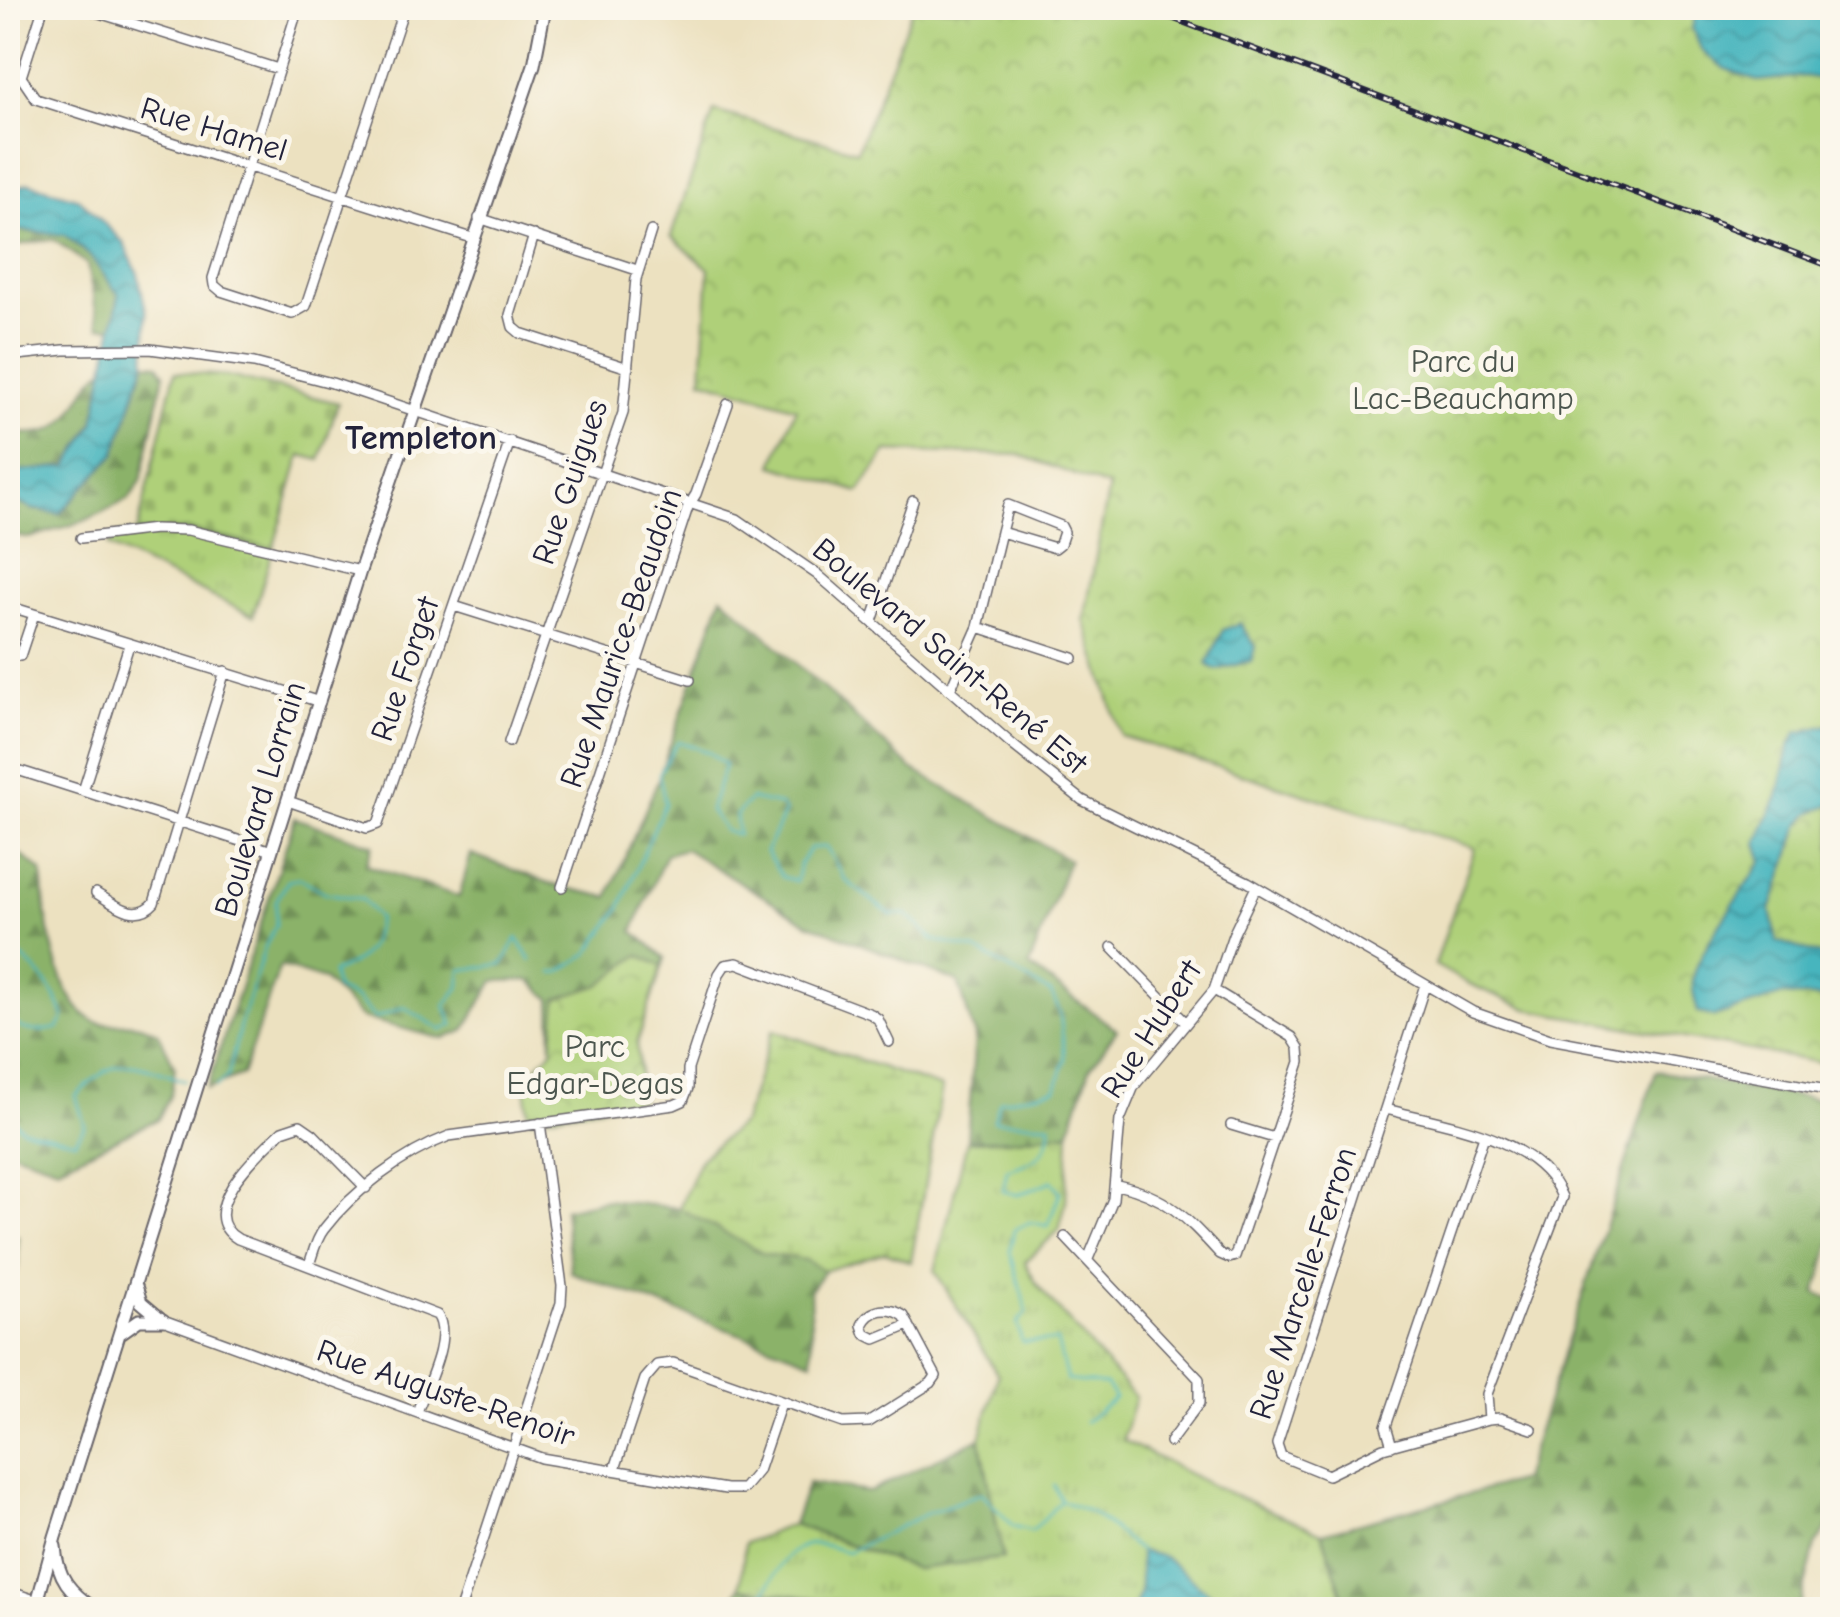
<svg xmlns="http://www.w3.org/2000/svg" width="1840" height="1617" font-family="'Comic Neue',sans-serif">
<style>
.grass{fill:url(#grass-tufts);stroke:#68795a;stroke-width:2.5}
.forest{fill:url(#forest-firs);stroke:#566a52;stroke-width:2.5}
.wetland{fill:url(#wetland-marsh);stroke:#68795a;stroke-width:2.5}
.cemetery{fill:url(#cemetery-stones);stroke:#68795a;stroke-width:2.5}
.park{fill:url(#park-crowns);stroke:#68795a;stroke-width:2.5}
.water{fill:url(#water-waves);stroke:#346c7c;stroke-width:2.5}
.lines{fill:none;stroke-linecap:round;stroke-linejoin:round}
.stream{stroke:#46b5be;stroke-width:2.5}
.minor-casing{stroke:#69656a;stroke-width:12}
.major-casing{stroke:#69656a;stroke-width:15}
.minor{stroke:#fff;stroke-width:9}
.major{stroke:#fff;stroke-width:11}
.rail-casing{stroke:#22223b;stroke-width:6}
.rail{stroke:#fbf7ec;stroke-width:2.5;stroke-dasharray:8;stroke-linecap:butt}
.labels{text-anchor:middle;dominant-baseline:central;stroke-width:10;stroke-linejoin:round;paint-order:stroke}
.street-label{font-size:32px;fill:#22223b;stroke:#fbf7ec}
.park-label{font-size:32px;fill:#4c564e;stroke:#fbf7ec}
.neighbourhood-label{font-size:35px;font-weight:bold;fill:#22223b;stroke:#fbf7ec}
</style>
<defs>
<pattern id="grass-tufts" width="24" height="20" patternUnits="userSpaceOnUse" patternTransform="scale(2.5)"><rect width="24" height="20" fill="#afd079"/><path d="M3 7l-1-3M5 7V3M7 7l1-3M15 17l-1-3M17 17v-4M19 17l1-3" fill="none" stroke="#96b26a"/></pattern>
<pattern id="forest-firs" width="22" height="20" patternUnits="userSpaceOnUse" patternTransform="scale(2.5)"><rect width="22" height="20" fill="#8bb269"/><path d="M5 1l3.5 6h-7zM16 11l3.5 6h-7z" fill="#719058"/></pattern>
<pattern id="wetland-marsh" width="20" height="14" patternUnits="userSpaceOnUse" patternTransform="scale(2.5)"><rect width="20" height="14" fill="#afd079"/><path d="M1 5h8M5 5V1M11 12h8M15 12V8" fill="none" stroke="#96b26a"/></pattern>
<pattern id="cemetery-stones" width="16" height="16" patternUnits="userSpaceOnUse" patternTransform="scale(2.5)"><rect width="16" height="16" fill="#afd079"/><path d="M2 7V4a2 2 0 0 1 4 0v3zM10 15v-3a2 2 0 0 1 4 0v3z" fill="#96b26a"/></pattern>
<pattern id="park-crowns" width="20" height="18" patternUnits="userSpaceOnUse" patternTransform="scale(2.5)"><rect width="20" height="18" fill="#afd079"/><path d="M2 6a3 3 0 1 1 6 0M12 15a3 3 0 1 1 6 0" fill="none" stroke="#96b26a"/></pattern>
<pattern id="water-waves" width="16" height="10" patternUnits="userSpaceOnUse" patternTransform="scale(2.5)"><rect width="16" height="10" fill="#46b5be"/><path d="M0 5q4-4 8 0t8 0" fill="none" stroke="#3a939c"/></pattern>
</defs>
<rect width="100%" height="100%" fill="#fbf7ec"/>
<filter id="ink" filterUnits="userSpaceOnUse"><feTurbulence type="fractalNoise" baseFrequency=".01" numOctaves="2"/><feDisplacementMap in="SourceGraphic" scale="20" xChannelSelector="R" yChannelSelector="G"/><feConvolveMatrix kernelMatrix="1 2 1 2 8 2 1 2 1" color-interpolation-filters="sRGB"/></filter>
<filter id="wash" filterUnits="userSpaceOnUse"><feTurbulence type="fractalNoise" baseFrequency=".0048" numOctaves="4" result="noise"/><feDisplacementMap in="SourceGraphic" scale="40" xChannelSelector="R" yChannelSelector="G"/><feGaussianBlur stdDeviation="2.25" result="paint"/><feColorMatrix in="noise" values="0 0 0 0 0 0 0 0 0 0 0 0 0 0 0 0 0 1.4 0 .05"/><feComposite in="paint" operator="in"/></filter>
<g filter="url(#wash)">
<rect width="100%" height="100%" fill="#ece1c0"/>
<path class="grass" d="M171,528L273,549L253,616L108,546L114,535Z
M1069,1132L1066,1202L1059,1230L1025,1262L1037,1285L1135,1397L1123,1440L1213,1486L1322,1533L1347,1609L893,1610L740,1588L745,1543L793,1524L916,1569L1003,1558L980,1438L998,1375L935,1271L967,1141L1015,1139Z"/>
<path class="forest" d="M8,229L65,235L89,255L119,295L113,327H99L87,264L53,239L8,247Z
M145,363L158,364L164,374L141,481L129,499L84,521L29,538L8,535V498L32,509L59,514L115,454Z
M107,368L94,422L68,466L8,473V433C19,433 37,435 48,431C79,420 82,379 107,368Z
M722,596L912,769L1069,860L1029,966L1117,1030L1090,1068L1069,1132L1015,1139L967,1141L975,1037L958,982L807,923L685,849L666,854L633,931L665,958L637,1042L641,1093L552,1051L551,999L529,980L494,981L464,1031L443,1039L362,1018L324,980L280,966L242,1075L207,1089L295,818L373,845L366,865L459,897L471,854L557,886L608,897L657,783Z
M8,851L21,855L42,871C44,909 55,1005 96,1022C107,1026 123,1022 135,1024C143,1025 151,1029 158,1032L175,1067L171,1094L158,1119L58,1167L8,1150Z
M1656,1071L1832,1102V1240L1816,1293L1832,1299V1522L1815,1546L1799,1609H1347L1322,1533L1522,1480Z
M604,1200L679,1208L764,1254L806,1260L824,1271L810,1290L812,1361L571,1272L564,1209Z
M8,1233L18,1237V1265L8,1303Z
M980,1438L1003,1558L916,1569L793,1524L808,1483L869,1492Z
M740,1588L893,1609H726Z"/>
<path class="wetland" d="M773,1030L942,1088L911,1262L885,1252L824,1271L806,1260L764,1254L679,1208L701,1158L743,1122Z"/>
<path class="cemetery" d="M175,372L228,376L338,403L320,460L301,455L273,549L188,530L137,532Z"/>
<path class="park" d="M913,8H1832V1065L1527,1009L1467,983L1435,965L1475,848L1121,736L1084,620L1109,487L1020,455L887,451L859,492L773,465L796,408L702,379L709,269L671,236L714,111L857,151Z
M639,955L662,966L637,1043L642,1100L529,1119L524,1079L552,1051L557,999L600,985Z"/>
<path class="water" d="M1698,8H1832V81L1805,76L1757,81L1724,68L1702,51L1692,28Z
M29,183L80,199L123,242L138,274L147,315L145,363L115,454L59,514L32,509L8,498V473L68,466L94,423L119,295L89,255L65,235L8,229V190Z
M1240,623L1255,647L1251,661L1216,670L1207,664L1223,630Z
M1832,724V804L1810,813L1799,826L1771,910L1777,941L1832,959V999L1783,995L1714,1017L1698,1012C1695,1001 1692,992 1693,980C1697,950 1745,889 1763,861L1757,843L1778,796L1789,748L1796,733Z
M1140,1551L1164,1557L1218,1600V1609H1134L1140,1593Z"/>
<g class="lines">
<path class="stream" d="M8,948C32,962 56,989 64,1017L58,1028C40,1032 30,1033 14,1024L8,1028
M552,973L560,972L589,953L620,908L665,803L659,774L678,741L710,753L725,765L710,810L725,831L738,835L736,815L751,799L780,805L785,811L766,852L782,877L796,881L800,864L810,848L826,847L845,880L891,915L906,914L934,940L976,950L1051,993L1060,1012L1065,1060L1056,1089L1000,1101L994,1121L1050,1124C1050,1155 1034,1162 1007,1170L1003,1191L1018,1195L1052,1181L1060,1192L1048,1226L1030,1222L1014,1230L1010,1251L1027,1312L1017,1323L1022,1342L1057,1341L1067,1380L1106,1385L1115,1398L1085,1422
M216,1087L228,1076L240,1026L265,947L276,925V901L288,881L300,878L326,893L362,899L378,918C372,953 363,959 332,973L336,989L357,999L375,1018L404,1007L442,1030L453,1025L445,1005L459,988L461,970L503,964L517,938L531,960
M8,1115L23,1129L75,1141L85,1126L76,1096C120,1052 130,1062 185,1081
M1062,1501L1093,1513L1140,1551
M760,1610L759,1603C771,1582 786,1543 815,1544C826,1544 838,1550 848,1552L928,1513L982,1493L1013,1526L1032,1531L1061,1501L1054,1485"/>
</g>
</g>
<g filter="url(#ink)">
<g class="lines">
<g class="minor-casing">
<path id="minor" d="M43,8L21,77L36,99L472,238
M83,8L278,69
M298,8L213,278L214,285L221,291L292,314L306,306L404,8
M479,218L637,270
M534,235L510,315L513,327L520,333L628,368
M8,356L64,350L150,349L254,363L332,383L737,519L818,575L1014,746L1082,800L1248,882L1473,1012L1550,1039L1832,1091
M81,538L155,529L188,530L360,571
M8,606L320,702
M454,606L690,680
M872,621L913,501
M978,627L1073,658
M20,656L34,614
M950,690L978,627L1001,532L1055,548L1060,544L1064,532L1061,526L1008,505L1001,532
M509,742L623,413L636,279L651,231
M8,767L272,851
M83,791L129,645
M288,801L367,828L378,824L510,441
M562,887L688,507L696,494L728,404
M96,893C114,904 136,923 154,903L225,671
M1112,947L1186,1023
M1425,985L1277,1444L1281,1456L1328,1475L1383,1448L1489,1419L1500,1418L1532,1429
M1386,1109C1443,1124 1537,1136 1562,1197L1487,1394L1489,1419
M1231,1125L1274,1138
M1117,1185C1167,1196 1186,1217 1220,1254L1229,1258L1235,1256L1300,1062L1299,1048L1292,1037L1214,990
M366,1188L313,1134L300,1125L282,1131C260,1152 192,1212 238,1239L437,1315C453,1337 426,1387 417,1412
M1065,1237L1199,1379V1403L1170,1442
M1088,1259L1113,1199L1120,1120L1134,1086L1214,990L1233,935L1256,887
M309,1265C313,1253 316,1239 324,1229C353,1191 404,1153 449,1136L674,1105L683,1101L688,1088V1069L719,974L725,965L737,963L871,1014L878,1019L889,1042
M163,1320L541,1458L726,1489H743L758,1471L781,1403
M1392,1446L1386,1426L1484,1136
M615,1469L645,1379L657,1365L673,1363L843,1423L869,1422L931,1383L936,1376L904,1316C890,1306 870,1308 862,1325L865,1334L875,1339L909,1325
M8,1591L64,1610
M460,1610L561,1303L562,1286L540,1123"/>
</g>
<g class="major-casing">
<path id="major" d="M136,1286L141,1302L160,1318
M122,1332L139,1320H163
M55,1546C57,1578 70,1592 96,1610
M35,1610L55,1537L360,571L534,65L545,8"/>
</g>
<use href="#minor" class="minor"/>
<use href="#major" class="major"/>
<g class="rail-casing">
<path id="rail" d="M1145,8L1832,267"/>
</g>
<use href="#rail" class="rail"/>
</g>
</g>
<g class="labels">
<g class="street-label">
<text transform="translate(214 129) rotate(17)">Rue Hamel</text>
<text transform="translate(570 482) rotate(-71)">Rue Guigues</text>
<text transform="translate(621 638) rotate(-71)">Rue Maurice-Beaudoin</text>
<text transform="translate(950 656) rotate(40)">Boulevard Saint-René Est</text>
<text transform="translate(405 669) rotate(-71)">Rue Forget</text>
<text transform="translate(260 799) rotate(-73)">Boulevard Lorrain</text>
<text transform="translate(1151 1029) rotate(-57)">Rue Hubert</text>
<text transform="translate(1303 1283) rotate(-72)">Rue Marcelle-Ferron</text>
<text transform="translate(446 1393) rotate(19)">Rue Auguste-Renoir</text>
</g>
<g class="park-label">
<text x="1463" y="361">Parc du<tspan x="1463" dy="37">Lac-Beauchamp</tspan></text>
<text x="595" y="1046">Parc<tspan x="595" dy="37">Edgar-Degas</tspan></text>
</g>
<g class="neighbourhood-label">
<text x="421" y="437">Templeton</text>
</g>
</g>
<rect width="1840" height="1617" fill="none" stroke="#fbf7ec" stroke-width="40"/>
</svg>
